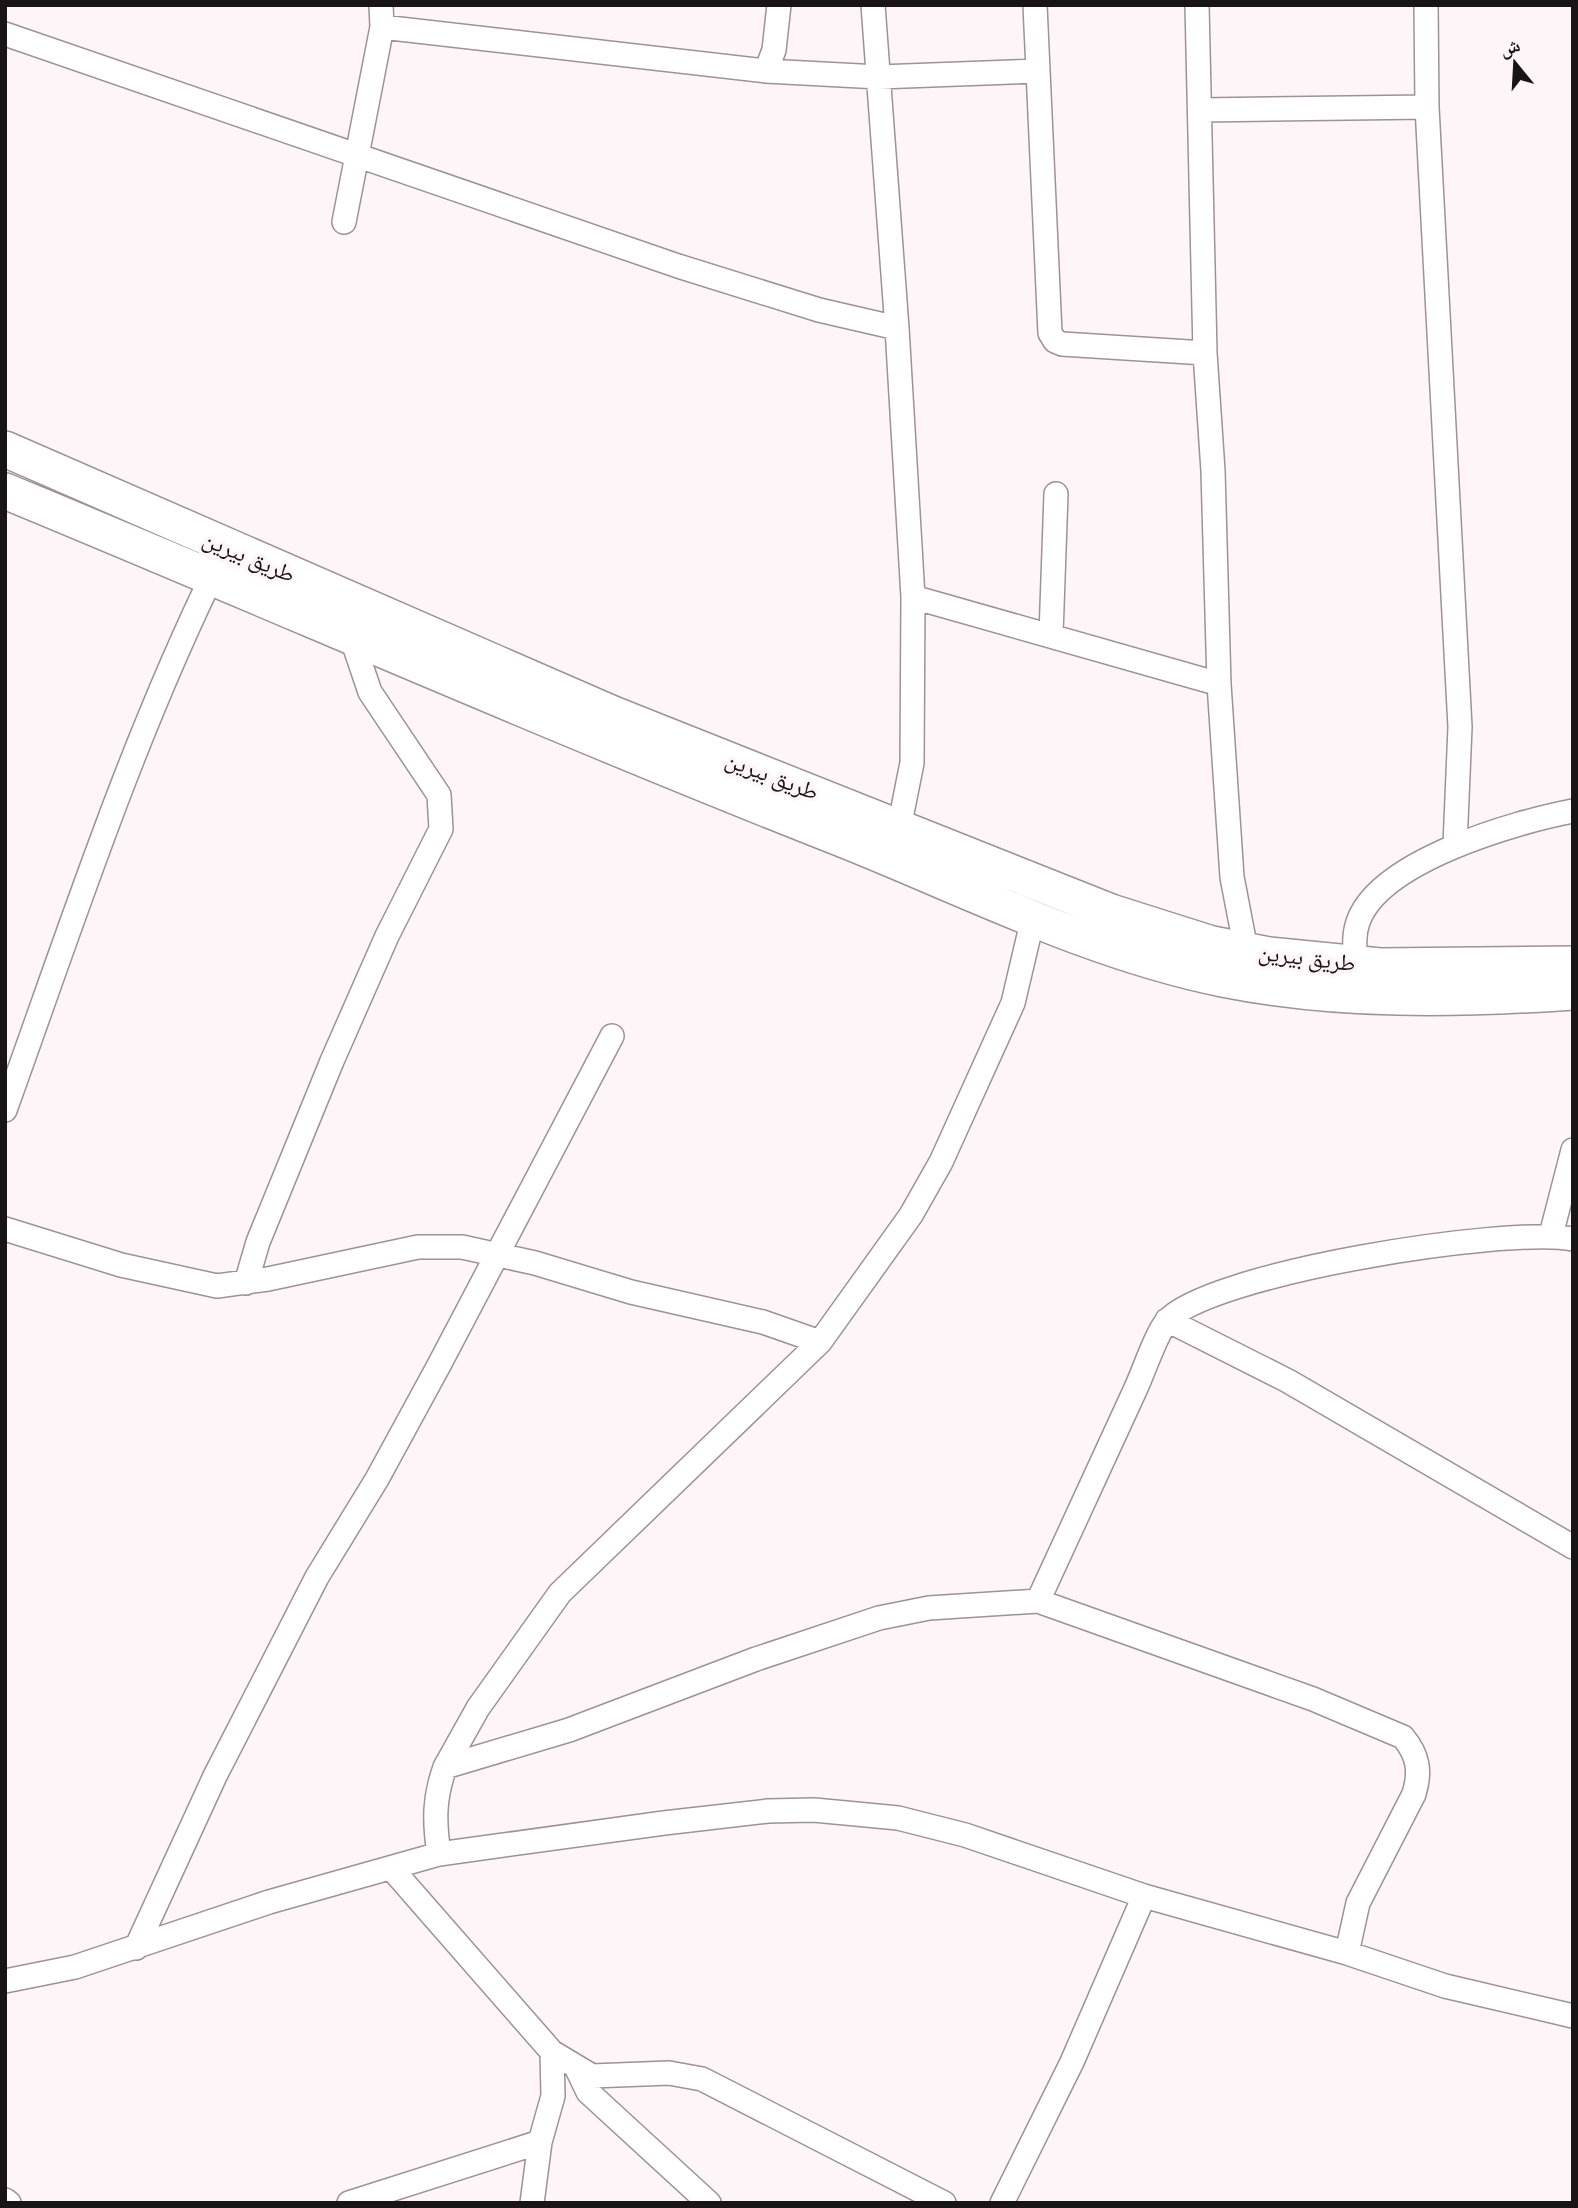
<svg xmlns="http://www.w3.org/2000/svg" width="1578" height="2208" font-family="'Roboto Condensed','Noto Naskh Arabic',sans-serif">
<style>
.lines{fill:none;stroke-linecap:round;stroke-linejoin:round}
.minor-casing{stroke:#9e9197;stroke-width:26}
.primary-casing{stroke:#9e9197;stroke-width:38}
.minor{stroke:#fff;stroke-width:23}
.primary{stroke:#fff;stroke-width:35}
.labels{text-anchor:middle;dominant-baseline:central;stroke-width:7;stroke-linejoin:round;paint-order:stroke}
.street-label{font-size:23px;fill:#191416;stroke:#fef5f9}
</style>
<rect width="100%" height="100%" fill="#fef5f9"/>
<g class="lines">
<g class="minor-casing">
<path id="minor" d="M873,5L897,328L913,597L912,763L899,828
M1035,5L1050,333L1055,341L1062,344L1205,353
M1197,5L1205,353L1213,471L1219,684L1232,877L1246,950
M1426,5L1427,107L1460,727L1455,845
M382,27L766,71L879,77L1037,71
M5,34L678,266L819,310L897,328
M766,71L774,50L779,5
M1201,110L1427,107
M344,222L382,27L381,5
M913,597L1219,684
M1051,635L1056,494
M1356,964C1355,950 1353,936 1358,922C1379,861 1515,822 1573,811
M5,1110C71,927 131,741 217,566
M5,1229L121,1265L217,1286L268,1279L418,1247H462L535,1263L631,1292L763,1322L820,1342
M1551,1235L1573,1150
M246,1283L258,1242L332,1061L387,936L441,829L439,795L370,692L351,636
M1167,1320L1288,1381L1573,1547
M1038,1601C1071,1530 1103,1459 1136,1388C1143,1373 1157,1332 1167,1321C1209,1273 1509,1226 1573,1239
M445,1767L478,1708L560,1593L820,1342L911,1215L941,1162L1013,1003L1033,918
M439,1854C434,1821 434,1798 445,1767L569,1730L756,1659L879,1618L929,1608L1038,1601L1313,1699L1403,1737C1418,1755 1421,1771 1414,1794L1358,1903L1347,1953
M392,1869L552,2052L553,2096L540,2142L532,2203
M136,1948L215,1776L317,1577L377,1479L438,1367L612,1036
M5,1981L75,1967L269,1902L439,1854L664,1823L768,1811L814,1810L898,1818L965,1835L1144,1896L1347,1953L1445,1986L1573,2016
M552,2052L592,2076L669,2073L702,2079L944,2203
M577,2069L588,2092L709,2203
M5,2200L9,2203
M349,2203L540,2142
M1002,2203L1072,2062L1144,1896"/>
</g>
<g class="primary-casing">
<path id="primary" d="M5,449L613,714L1111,912L1212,944L1269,955L1380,966L1573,964
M5,491C286,607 564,730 847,841C969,890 1093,953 1223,979C1338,1002 1456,1000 1573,992"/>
</g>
<use href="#minor" class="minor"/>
<use href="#primary" class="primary"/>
</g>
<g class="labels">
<g class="street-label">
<text transform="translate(249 557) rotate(23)">طريق بيرين</text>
<text transform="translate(772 776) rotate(21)">طريق بيرين</text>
<text transform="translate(1307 958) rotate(7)">طريق بيرين</text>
</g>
</g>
<rect width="1578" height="2208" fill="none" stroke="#191416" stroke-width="14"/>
<g transform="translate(1515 63) rotate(342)" stroke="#fef5f9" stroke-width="5" paint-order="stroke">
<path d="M0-5L12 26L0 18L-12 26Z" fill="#191416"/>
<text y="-10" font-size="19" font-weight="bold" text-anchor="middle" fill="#191416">ش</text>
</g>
</svg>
